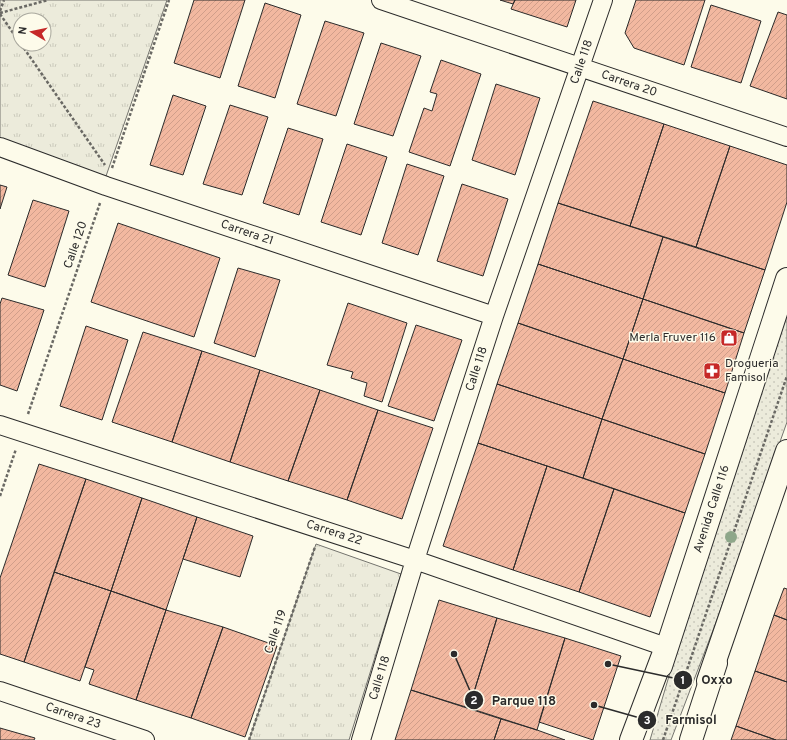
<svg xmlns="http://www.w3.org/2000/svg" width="787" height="740" font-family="Overpass,sans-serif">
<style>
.grass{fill:url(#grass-dots);stroke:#74746e}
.park{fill:url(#park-tufts);stroke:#74746e;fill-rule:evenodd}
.building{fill:url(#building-hatch);stroke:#2b2b2b}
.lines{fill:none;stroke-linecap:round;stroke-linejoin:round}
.street-casing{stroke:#2b2b2b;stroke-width:20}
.primary-casing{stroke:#2b2b2b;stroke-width:24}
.highway-casing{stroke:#2b2b2b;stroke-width:24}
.path{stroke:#6a6964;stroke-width:2.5;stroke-dasharray:3 2;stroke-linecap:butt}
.street{stroke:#fdfbea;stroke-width:18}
.primary{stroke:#fdfbea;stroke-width:22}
.highway{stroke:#fdfbea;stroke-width:22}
.tree{fill:#8ea78a}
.labels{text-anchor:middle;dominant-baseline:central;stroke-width:3;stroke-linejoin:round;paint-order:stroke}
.street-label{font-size:12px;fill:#2b2b2b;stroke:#fdfbea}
.poi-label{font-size:12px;fill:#2b2b2b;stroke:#fdfbea;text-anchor:end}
.leader{fill:none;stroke:#2b2b2b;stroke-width:1.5}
.callout-dot{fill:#2b2b2b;stroke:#fdfbea;stroke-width:1.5}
.mark-label{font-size:12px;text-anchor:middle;font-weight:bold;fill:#fff}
.callout-label{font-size:13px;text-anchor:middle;font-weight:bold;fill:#2b2b2b;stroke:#fdfbea;stroke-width:3;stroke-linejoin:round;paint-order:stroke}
</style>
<defs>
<pattern id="grass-dots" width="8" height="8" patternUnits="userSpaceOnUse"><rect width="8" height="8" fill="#ecebdb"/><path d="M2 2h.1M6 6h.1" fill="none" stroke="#cbcabc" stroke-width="1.8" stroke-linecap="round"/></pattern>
<pattern id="park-tufts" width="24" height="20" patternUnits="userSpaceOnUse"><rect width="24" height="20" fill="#ecebdb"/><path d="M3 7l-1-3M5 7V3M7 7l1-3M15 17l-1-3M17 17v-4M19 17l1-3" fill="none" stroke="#cbcabc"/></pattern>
<pattern id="building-hatch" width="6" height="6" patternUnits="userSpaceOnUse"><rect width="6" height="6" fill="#f2b8a0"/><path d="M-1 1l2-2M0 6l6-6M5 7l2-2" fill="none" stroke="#d09e8a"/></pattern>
</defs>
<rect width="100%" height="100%" fill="#fdfbea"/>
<path class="grass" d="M787,314V422L715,625L671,740H650L680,639Z"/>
<path class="park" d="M0,0H167L105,179L0,141ZM20,20H44V44H20Z
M316,544L401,574L349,740H249Z"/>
<path class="building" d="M194,0H245L220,78L174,63Z
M500,0H515L513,4Z
M515,0H576L567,27L511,9Z
M636,0H705L684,65L634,48L625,33Z
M265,3L301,15L275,98L238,86Z
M711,5L761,21L741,83L691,67Z
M778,12L787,15V99L750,86Z
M325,21L364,33L336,116L297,104Z
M381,43L421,56L393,136L354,124Z
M441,60L481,74L450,166L409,152L424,108L432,111L437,94L430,92Z
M496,84L540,98L515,175L472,160Z
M173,95L206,106L183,175L150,165Z
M593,101L664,124L630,226L558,203Z
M230,105L268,117L242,195L203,184Z
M664,124L730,146L696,247L630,226Z
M288,128L323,139L299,215L263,203Z
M347,144L387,157L361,235L321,222Z
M730,146L787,165V202L765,270L696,247Z
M407,164L444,176L418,255L382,243Z
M462,184L508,199L483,276L437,261Z
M0,185L7,187L0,209Z
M33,200L69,211L45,287L8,275Z
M558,203L663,237L643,299L538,264Z
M118,223L220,258L194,337L91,302Z
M663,237L765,270L744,333L643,299Z
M538,264L643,299L623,359L518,323Z
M238,268L280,280L255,357L214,343Z
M2,298L44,310L17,391L0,385V304Z
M643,299L744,333L725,393L623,359Z
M348,303L407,323L382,402L364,396L367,383L351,378L353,372L327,365Z
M518,323L623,359L602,419L497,384Z
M416,325L462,340L434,421L388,406Z
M86,326L128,340L102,420L60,406Z
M143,332L202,351L172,442L112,422Z
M202,351L260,370L230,462L172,442Z
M623,359L725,393L705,454L602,419Z
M260,370L320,390L288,481L230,462Z
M497,384L602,419L583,478L478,443Z
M320,390L378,410L347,500L288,481Z
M378,410L433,428L402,519L347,500Z
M602,419L705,454L685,513L583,478Z
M478,443L547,466L513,570L443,546Z
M39,464L86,479L24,662L0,654V578Z
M547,466L614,489L579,592L513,570Z
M86,479L142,498L111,591L54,572Z
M614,489L685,513L650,617L579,592Z
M142,498L197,517L166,610L111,591Z
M197,517L253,536L240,577L183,559Z
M54,572L111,591L80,681L24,662Z
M784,588L787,589V620L774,615Z
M111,591L166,610L136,700L89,684L94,670L85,667Z
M439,600L497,618L469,708L411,690Z
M166,610L223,627L191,718L136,700Z
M774,615L787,620V682L755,671Z
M497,618L565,638L537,730L469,708Z
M223,627L277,646L245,737L191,718Z
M565,638L621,656L593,740L539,722Z
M755,671L787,682V740H776L736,726Z
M411,690L501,719L494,740H395Z
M501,719L537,730L565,740H494Z
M736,726L776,740H731Z
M0,728L35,738L34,740H0Z"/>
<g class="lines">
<g class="street-casing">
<path id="street" d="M381,0L787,137
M0,147L106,186L494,316
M0,425L415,560L666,647
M0,691L145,740
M361,740L415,560L494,316L603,0"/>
</g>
<g class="primary-casing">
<path id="primary" d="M661,666L787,279
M708,681L787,451"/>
</g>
<g class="highway-casing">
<path id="highway" d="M631,740L666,647
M691,740L716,663"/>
</g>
<path class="path" d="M0,11L4,0
M0,13L48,0
M0,14L20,43
M21,44L105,165
M112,168L169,0
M28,414L100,203
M0,496L16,449
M249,740L315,547
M663,740L787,376"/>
<use href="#street" class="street"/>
<use href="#primary" class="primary"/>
<use href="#highway" class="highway"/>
</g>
<circle class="tree" cx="731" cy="537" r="6"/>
<defs>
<g id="shop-square" transform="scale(0.9)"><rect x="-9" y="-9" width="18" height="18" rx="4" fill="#c62828" stroke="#fdfbea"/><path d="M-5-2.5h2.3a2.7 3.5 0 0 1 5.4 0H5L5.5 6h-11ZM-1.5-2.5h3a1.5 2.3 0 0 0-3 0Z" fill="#fff"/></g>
<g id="pharmacy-square" transform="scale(0.9)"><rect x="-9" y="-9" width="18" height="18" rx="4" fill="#c62828" stroke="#fdfbea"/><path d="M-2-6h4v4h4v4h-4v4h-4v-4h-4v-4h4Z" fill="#fff"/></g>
</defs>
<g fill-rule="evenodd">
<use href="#shop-square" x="729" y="338"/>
<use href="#pharmacy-square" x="712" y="371"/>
</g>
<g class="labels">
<g class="street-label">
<text transform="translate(582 62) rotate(-71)">Calle 118</text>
<text transform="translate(629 84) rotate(19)">Carrera 20</text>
<text transform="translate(247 233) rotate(19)">Carrera 21</text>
<text transform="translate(76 245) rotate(-71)">Calle 120</text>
<text transform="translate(477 369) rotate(-72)">Calle 118</text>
<text transform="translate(712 509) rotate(-72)">Avenida Calle 116</text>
<text transform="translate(334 533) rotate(18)">Carrera 22</text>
<text transform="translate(276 632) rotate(-71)">Calle 119</text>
<text transform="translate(380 678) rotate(-73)">Calle 118</text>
<text transform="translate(73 716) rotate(19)">Carrera 23</text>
</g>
<g class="poi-label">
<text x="716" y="338">Merla Fruver 116</text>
<text x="725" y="364" text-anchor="start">Drogueria<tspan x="725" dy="14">Famisol</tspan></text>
</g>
</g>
<path class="leader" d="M608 664L683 680M454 654L474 700M594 705L647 720"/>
<g class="callout-dot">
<circle cx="608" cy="664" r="4"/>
<circle cx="454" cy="654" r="4"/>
<circle cx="594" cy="705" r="4"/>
<circle cx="683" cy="680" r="10"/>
<circle cx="474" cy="700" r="10"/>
<circle cx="647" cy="720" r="10"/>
</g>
<g class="mark-label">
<text x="683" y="684">1</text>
<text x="474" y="704">2</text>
<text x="647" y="724">3</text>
</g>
<g class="callout-label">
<text x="717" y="684">Oxxo</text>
<text x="524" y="705">Parque 118</text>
<text x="691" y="724">Farmisol</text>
</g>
<g transform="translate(32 32) rotate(279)"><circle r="19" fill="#fdfbea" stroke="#a9a89e"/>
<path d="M0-3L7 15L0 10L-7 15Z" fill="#c62828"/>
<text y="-6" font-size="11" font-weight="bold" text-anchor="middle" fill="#2b2b2b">N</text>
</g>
</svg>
